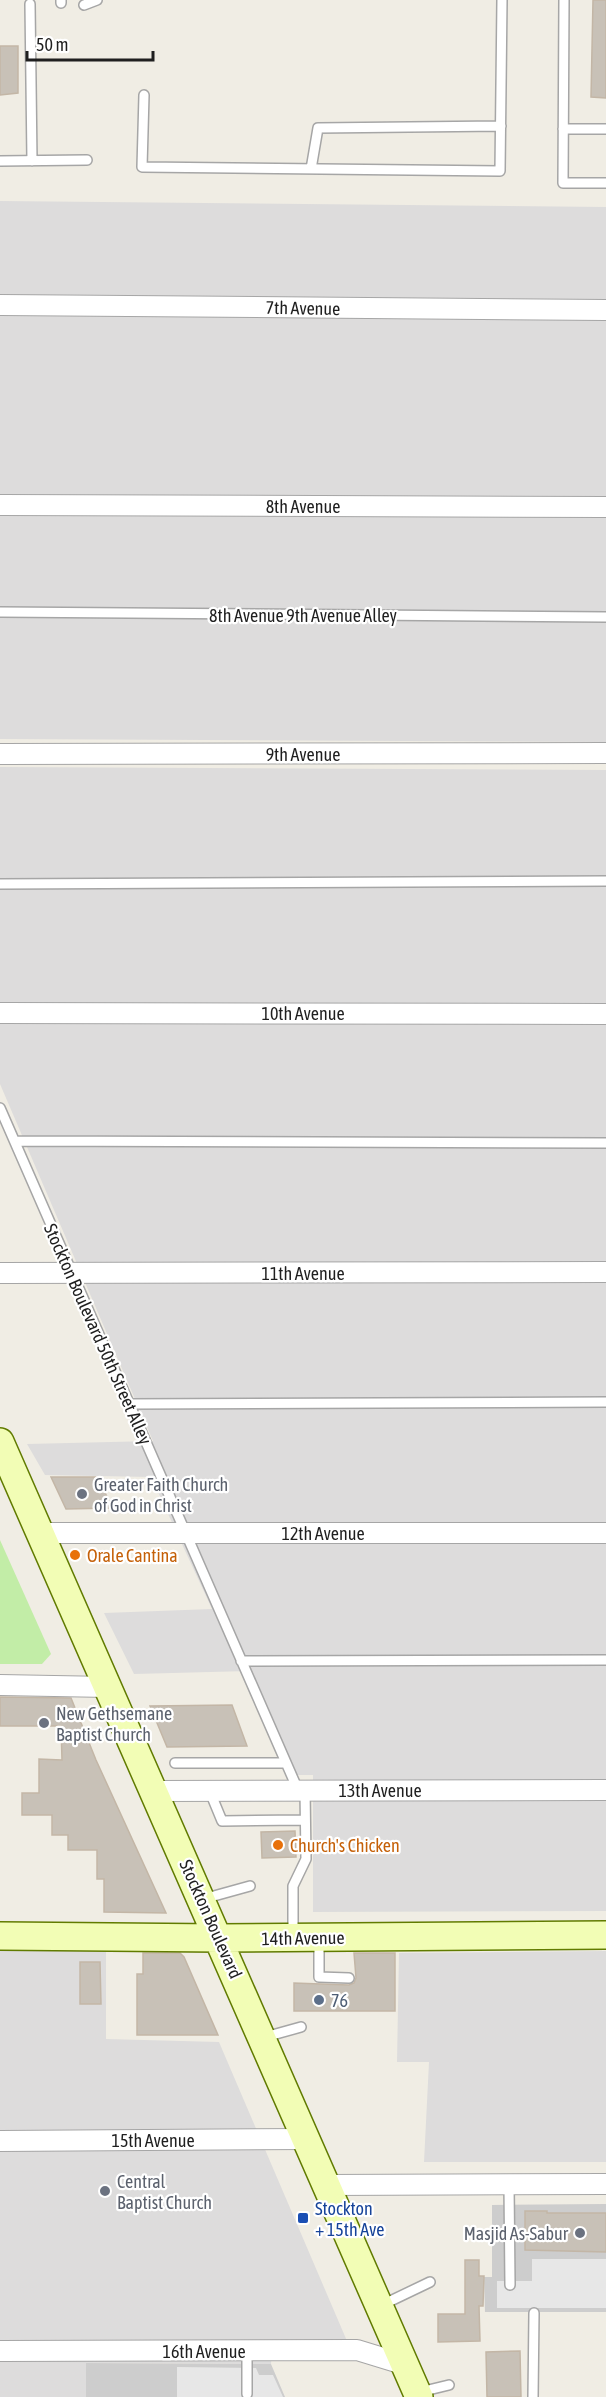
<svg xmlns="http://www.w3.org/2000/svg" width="606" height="2397" font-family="'Asap Condensed',sans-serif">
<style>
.residential{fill:#dddcdc}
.religious{fill:#cdcdcd}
.grass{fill:#c2eda7}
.parking{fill:#e7e7e7}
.building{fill:#c8c1b7;stroke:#c3b6a6;stroke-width:1.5}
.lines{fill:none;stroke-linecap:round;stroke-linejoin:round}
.lane-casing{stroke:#a6a6a6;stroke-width:12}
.street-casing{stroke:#a6a6a6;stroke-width:22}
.secondary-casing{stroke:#617b00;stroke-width:30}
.lane{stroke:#fff;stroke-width:9}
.street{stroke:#fff;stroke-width:20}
.secondary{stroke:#f2fdb5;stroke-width:27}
.worship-dot{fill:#6b7280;stroke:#fff;stroke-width:2}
.food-dot{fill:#e8710a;stroke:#fff;stroke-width:2}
.service-dot{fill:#5c6f8a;stroke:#fff;stroke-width:2}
.transit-dot{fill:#1a4fb4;stroke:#fff;stroke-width:2}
.labels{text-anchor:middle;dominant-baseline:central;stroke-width:4.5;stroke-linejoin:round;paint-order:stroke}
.street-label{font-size:18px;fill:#1f1f1f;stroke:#fff}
.worship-label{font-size:18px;fill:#5b616d;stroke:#fff;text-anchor:start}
.food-label{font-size:18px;fill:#c56008;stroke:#fff;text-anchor:start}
.service-label{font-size:18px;fill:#4e5e75;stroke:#fff;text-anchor:start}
.transit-label{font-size:18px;fill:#164399;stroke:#fff;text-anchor:start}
</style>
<rect width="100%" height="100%" fill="#f0ede4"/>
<path class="residential" d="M0,201L606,207V742L0,739Z
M0,767L606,770V1911L313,1912V1775H296L249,1671L134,1674L104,1613L212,1609L151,1477L45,1475L27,1444L153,1441L0,1084Z
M0,1942L106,1943V2039L219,2042L347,2341H273L271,2364L86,2363V2397H0Z
M606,1951V2162H424L429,2062H397L399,1953Z"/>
<path class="religious" d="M606,2204V2312H485L484,2277H492V2205Z
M86,2363L271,2364L285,2397H86Z"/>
<path class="grass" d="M0,1540L51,1654L42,1664H0Z"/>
<path class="parking" d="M532,2259H606V2308H497V2281H532Z
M177,2367L256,2368L259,2375H273L283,2397H177Z"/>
<path class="building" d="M593,0H606V98L591,97Z
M0,46H18V93L0,95Z
M51,1477H98L112,1508L66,1509Z
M0,1697L71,1698L96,1760L166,1913L104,1912V1879H97V1850H68V1835H52V1815H22V1793H39V1759L62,1760L61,1726H0Z
M232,1705L247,1746L167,1747L150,1706Z
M295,1831L296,1857L262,1858L261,1832Z
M143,1953H180L184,1957L218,2035H137V1974H143Z
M354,1953H395V2011H294V1983L349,1985L354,1983L356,1978Z
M80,1962H100L101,2004H80Z
M525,2211H547V2213H606V2252L525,2250Z
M465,2260H479V2276H484L483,2306H479L480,2341L438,2342V2314H465Z
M520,2351L521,2397H487L486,2352Z"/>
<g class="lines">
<g class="lane-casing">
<path id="lane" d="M61,0V3
M564,0L563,183H606
M30,4L32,161
M84,5L97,0
M144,95L142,167L500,171L502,0
M563,129H606
M0,161L87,160
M311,169L318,128L501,126
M0,612L606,617
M0,884L606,881
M0,1108L298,1790
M15,1141L606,1143
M129,1404L606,1402
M241,1661L606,1660
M175,1763H286
M210,1792L222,1821L305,1820
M203,1899L250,1886
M293,1935V1886L306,1859L305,1790
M319,1941V1977L349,1978
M265,2037L301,2027
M509,2185L510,2285
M382,2305L430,2282
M247,2351V2394
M420,2392L449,2385
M533,2397L534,2313"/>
</g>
<g class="street-casing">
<path id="street" d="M0,305L606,310
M0,505L606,507
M0,754L606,753
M0,1013L606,1014
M0,1273L606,1272
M40,1533H606
M0,1685L108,1687
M155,1791L606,1790
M0,2141L307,2139
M327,2185L606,2184
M0,2351L357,2350L406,2365"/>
</g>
<g class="secondary-casing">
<path id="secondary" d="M0,1442L419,2397
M0,1936L220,1938L606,1935"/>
</g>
<use href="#lane" class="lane"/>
<use href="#street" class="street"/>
<use href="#secondary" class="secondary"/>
</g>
<g class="worship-dot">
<circle cx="82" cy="1494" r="6"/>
<circle cx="44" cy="1723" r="6"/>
<circle cx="105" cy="2191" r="6"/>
<circle cx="580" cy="2233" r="6"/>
</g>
<g class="food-dot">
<circle cx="75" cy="1555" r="6"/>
<circle cx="278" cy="1845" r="6"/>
</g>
<circle class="service-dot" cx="319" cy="2000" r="6"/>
<rect class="transit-dot" x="297" y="2212" width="12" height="12" rx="3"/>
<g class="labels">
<g class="street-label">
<text transform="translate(303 308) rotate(1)">7th Avenue</text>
<text x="303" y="506">8th Avenue</text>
<text x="303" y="615">8th Avenue 9th Avenue Alley</text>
<text x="303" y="754">9th Avenue</text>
<text x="303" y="1013">10th Avenue</text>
<text x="303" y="1273">11th Avenue</text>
<text transform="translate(98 1334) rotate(66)">Stockton Boulevard 50th Street Alley</text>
<text x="323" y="1533">12th Avenue</text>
<text x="380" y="1790">13th Avenue</text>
<text transform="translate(211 1919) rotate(66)">Stockton Boulevard</text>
<text transform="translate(303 1938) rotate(-1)">14th Avenue</text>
<text x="153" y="2140">15th Avenue</text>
<text x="204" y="2351">16th Avenue</text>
</g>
<g class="worship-label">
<text x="94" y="1484">Greater Faith Church<tspan x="94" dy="21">of God in Christ</tspan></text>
<text x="56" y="1713">New Gethsemane<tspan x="56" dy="21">Baptist Church</tspan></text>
<text x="117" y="2181">Central<tspan x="117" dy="21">Baptist Church</tspan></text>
<text x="568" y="2233" text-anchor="end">Masjid As-Sabur</text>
</g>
<g class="food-label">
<text x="87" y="1555">Orale Cantina</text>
<text x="290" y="1845">Church's Chicken</text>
</g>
<g class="service-label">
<text x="331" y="2000">76</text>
</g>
<g class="transit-label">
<text x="315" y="2208">Stockton<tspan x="315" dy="21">+ 15th Ave</tspan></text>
</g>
</g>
<path d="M27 51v9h126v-9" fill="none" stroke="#1f1f1f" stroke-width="3"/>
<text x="36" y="51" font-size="18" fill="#1f1f1f" stroke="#ffffff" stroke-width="4.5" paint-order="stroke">50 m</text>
</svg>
